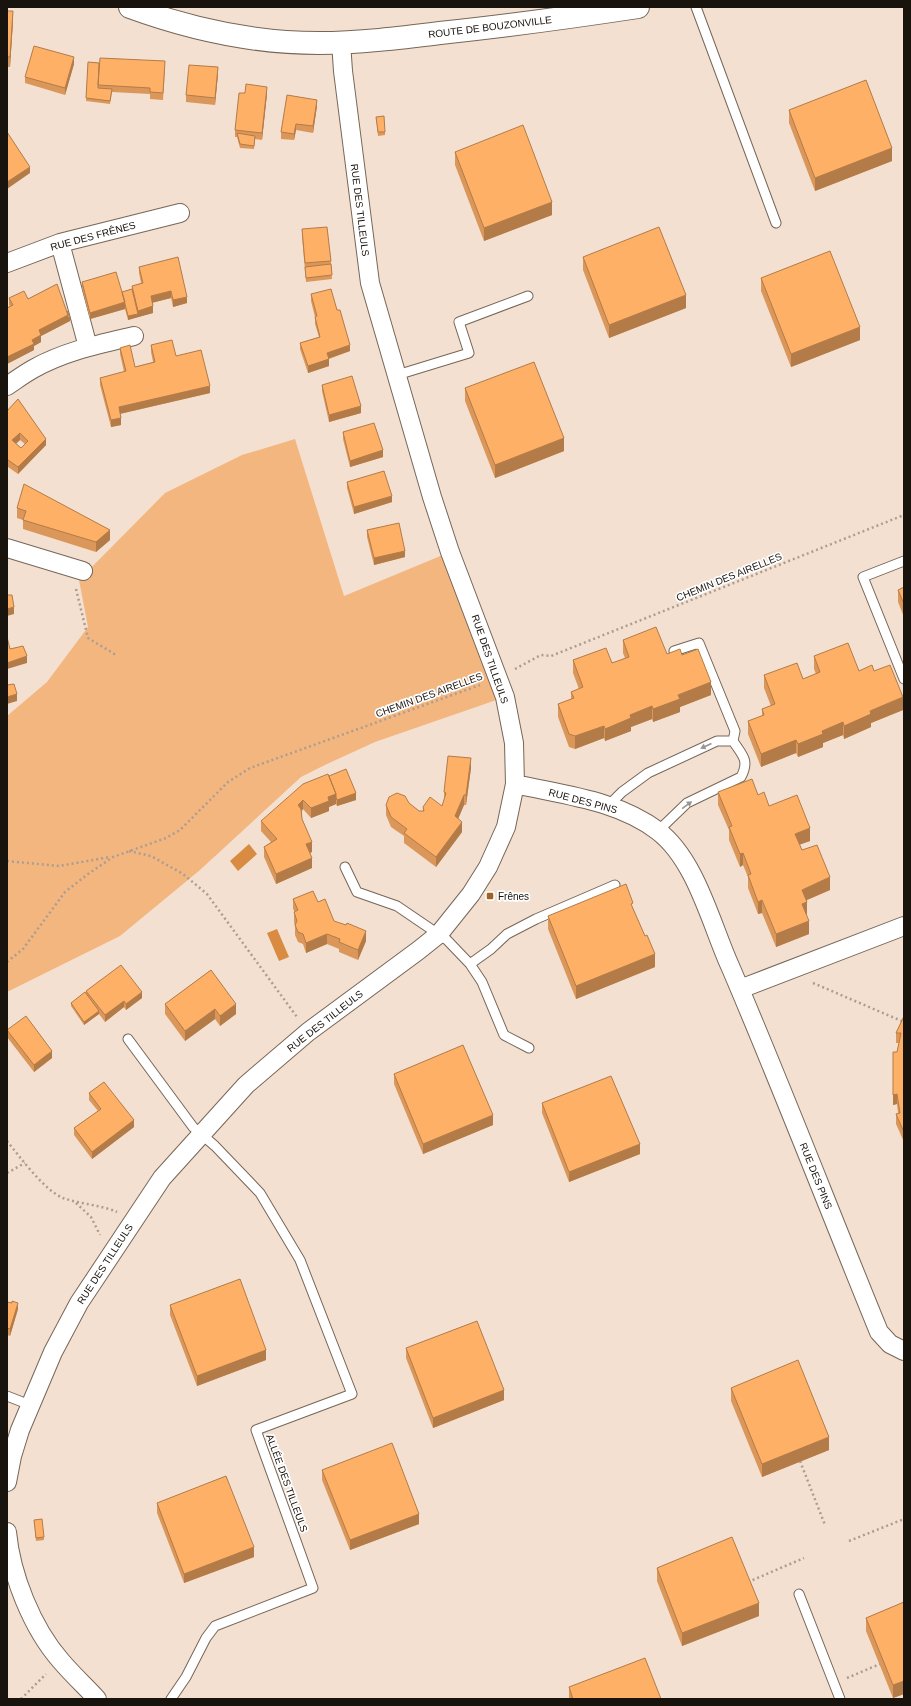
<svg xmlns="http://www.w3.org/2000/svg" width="911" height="1706" font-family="Arial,sans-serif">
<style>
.green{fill:#f4b67f}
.forest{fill:#d88b41}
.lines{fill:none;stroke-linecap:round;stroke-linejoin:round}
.lane-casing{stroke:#766658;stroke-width:11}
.street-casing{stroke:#766658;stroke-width:20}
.secondary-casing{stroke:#766658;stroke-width:24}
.path{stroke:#ac9d91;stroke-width:2.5;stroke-dasharray:2 3;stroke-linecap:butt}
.lane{stroke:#fff;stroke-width:9}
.street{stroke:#fff;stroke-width:18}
.secondary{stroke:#fff;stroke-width:22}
.wall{fill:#db9759;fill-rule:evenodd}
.shaded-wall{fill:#b27b48}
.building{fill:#ffb067;stroke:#b27b48;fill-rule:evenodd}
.oneway{fill:#989593}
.poi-dot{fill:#a06326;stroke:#fff;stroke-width:1.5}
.labels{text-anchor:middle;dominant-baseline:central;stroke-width:3.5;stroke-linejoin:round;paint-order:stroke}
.street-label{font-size:10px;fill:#19130e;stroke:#fff}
.poi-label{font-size:10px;fill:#19130e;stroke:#fff;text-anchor:start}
</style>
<rect width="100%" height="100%" fill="#f3e0d1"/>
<path class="green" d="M295,439L344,596L450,552L505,697L375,742L327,764L301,777L200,870L120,936L7,992V716L47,682L88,627L79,580L165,493L242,455Z"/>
<path class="forest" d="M249,844L257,854L238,871L230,861Z
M277,929L289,957L279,961L267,933Z"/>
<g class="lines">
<g class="lane-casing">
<path id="lane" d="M696,7L776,223
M397,375L469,353L459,322L528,296
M904,561L863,577L904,679
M674,651L699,643L735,731L733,741
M609,805L622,792L648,773L717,741H733C742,755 750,760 741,777L687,803L658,831
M345,867L357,892L397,906L447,940L470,964L482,982L504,1035L529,1048
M470,964L491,949L507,934L536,919L615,885
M128,1039L193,1127L215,1146L260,1193L300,1260L352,1394L256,1430L313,1588L215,1626L206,1638L186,1677L171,1699
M7,1396L30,1405
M799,1594L840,1699"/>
</g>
<g class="street-casing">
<path id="street" d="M60,243L88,347
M7,263L60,243L180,213
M7,386C16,380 24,374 33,369C65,351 100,344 134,336
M7,548L83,571
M515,784C563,795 617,800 658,831C696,860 711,924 730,966C782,1087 829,1210 879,1332L890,1344L904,1351
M740,989L904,926
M7,1482L12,1456L20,1430L53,1352L79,1303L162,1178L246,1085L308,1032L419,950L439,934L471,894L488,867L506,827L515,784L514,743L505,697L450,552L432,497L370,283L343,71L341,42
M7,1532C11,1575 32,1628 61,1661C72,1674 85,1686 97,1699"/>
</g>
<g class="secondary-casing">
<path id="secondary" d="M130,7C190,29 255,43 319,43C359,43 400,38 440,33C506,26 572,17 638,7"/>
</g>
<path class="path" d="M76,589L88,638L116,655
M515,669L541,655L551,656L904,515
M129,851L151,856L183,874L207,894L297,1017
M7,861L59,866L110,857
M7,962L23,949L65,892L88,874L113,857L166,838L180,830L228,782L250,768L480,685
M813,983L904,1022
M7,1141C19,1156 45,1191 63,1198C80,1204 101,1205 117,1212
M7,1173L25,1163
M76,1203L91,1217L100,1235
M800,1461L825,1525
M849,1541L904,1519
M748,1582L804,1558
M847,1678L880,1664
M21,1699L46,1674"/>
<use href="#lane" class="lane"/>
<use href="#street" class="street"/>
<use href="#secondary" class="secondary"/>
</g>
<path class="wall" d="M7,11L13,21L10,67H7Z
M88,62L165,68L163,100L150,99V94L112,92L110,104L86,101Z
M74,64L65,95L25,83V77Z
M218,74L215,105L186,102V95Z
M267,94L262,140L255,139L254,149L240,148L237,137H235V130Z
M317,106L313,133L296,130L294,140L281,139V132Z
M789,110L892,161L815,191L789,123Z
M376,117L385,132V135L378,136Z
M455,152L552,215L484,241L455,165Z
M302,229L331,261L332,279L306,282L302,236Z
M583,257L686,308L609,338L583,270Z
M139,267L187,303L173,307L171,298L152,303L153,313L138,317L128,320L125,309L90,319L82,288V282L122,292L132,289V286L141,283L139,273Z
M761,278L860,340L791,367L761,291Z
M57,284L70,321L41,336V342L34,346V350L7,364V308L10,306L9,305V298L28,299Z
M311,294L350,351L329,359V366L308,373L300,349V343L319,337L315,324V317L311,301Z
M151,345L176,356L210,393L120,414L121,425L111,427L100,385V378L124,372L120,354V348L135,367L153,362L151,352Z
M322,385L361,413L329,422L322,391Z
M465,388L564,451L495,478L465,401Z
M7,411L46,445L18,474L8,467L7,468ZM20,440L25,444L21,448L16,444Z
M343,432L383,457L350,467L343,439Z
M347,482L392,502L354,514L347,488Z
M17,508L110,530V540L96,552L23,529V520L17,518Z
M367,530L405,557L374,565L367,537Z
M904,587V617L898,602V590Z
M623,640L667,654L682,655L711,695L680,707V712L653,722L652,719L631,727V731L605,741L604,738L575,749L569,747L558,717V704L571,699V692L579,689L573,673V660L612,663L625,658L623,653Z
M814,656L859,671H874L903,710L871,723V727L844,739L843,735L823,743V747L798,757L796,753L761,767L748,734V721L762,716V709L771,706L764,688V675L803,679L816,674L814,669Z
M471,768L466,805H464L458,819L462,832L436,867L404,843V836L391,827L386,815V805L409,803L419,811H423V807L442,806L444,800V792Z
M329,776L356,800L337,806L336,804L329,807V811L311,818L303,809L302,811V819L312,852L310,853L312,868L276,884L264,857V847L271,842L261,831V821Z
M718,792L758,795L769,806L810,841L799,845L802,850L830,890L807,900V914L806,915L809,934L776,947L762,913L758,914L748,888V877L743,865L740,867L729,840V830L718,805Z
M293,899L318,902L334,921L366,941L358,960L339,952V949L327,944L306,953L303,944L298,942L295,935V926L294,922V912H295L293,909Z
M633,909L655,967L576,999L548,929V916Z
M211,970L236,1014L220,1026L215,1019L185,1041L165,1014V1004Z
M86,991L142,998L126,1010L124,1007L105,1022L99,1014L84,1025L71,1006V1003L86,995Z
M904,1016V1142L896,1124V1114L898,1113L897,1104L893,1105V1052H897L899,1043H896V1033Z
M7,1030L52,1058L34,1072L7,1037Z
M394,1074L493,1125L423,1154L394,1084Z
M89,1093L134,1127L92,1159L74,1135V1128L98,1111L89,1100Z
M542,1103L640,1154L569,1182L542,1113Z
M7,1302L18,1309L10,1336L7,1335Z
M170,1305L266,1360L197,1386L170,1315Z
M406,1348L504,1400L433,1428L406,1358Z
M731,1388L829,1450L762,1477L731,1401Z
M904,1466V1482L903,1480V1467Z
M322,1470L419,1524L350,1550L322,1480Z
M157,1503L254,1557L184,1583L157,1513Z
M34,1520L44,1537V1540L36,1541Z
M657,1568L759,1616L682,1646L657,1581Z
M904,1602V1694L893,1698L866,1631V1618Z
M569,1687L661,1699H569Z"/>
<path class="shaded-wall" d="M13,11V21L10,67V57Z
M74,57V64L65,95V88Z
M218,67V74L215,105V98Z
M267,87V94L262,140V133Z
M317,100V106L313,133V126Z
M296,124V130L294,140V134Z
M892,148V161L815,191V178Z
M30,167V173L7,189V182Z
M552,202V215L484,241V228Z
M171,291V298L151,303V296Z
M686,295V308L609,338V325Z
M187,297V303L173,307V300Z
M125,302V309L90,319V313Z
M153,306V313L128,320V316L138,314V311Z
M68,315V322L41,336V342L34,346V350L7,364V357L32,340L39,330Z
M70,317V321L68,322V318Z
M860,327V340L791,367V354Z
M350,345V351L327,359V353Z
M329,359V366L308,373V366Z
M210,386V393L119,414V407Z
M361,406V413L329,422V415Z
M121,418V425L111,427V420Z
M20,433V440L12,447V440Z
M564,438V451L495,478V465Z
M46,439V445L18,474V467Z
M383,450V457L350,467V461Z
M8,460V467L7,468V461Z
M392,496V502L354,514V507Z
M110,530V540L96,552V542Z
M405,551V557L374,565V558Z
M14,607V614L7,616V609Z
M27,656V663L7,669V663Z
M711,682V695L680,707V712L653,722V709L678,695Z
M17,694V701L7,704V697Z
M903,697V710L871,723V727L844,739V726L870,711Z
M652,706V719L631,727V731L605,741V729L630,715Z
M843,722V735L823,743V747L798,757V744L822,731Z
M604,726V738L575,749V736Z
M796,740V753L761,767V754Z
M471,758V768L466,805V795Z
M356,793V800L337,806V800Z
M336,794V804L329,807V811L311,818V808L328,797Z
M464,795V805L455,826V816Z
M303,800V809L298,815V805Z
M462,822V832L436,867V857Z
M810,828V841L795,846V834Z
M312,842V852L306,854V844Z
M743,853V865L740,867V854Z
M312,858V868L276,884V874Z
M830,877V890L802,902V890Z
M762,900V913L758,914V902Z
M807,902V914L802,917V904Z
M809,921V934L776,947V934Z
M366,931V941L358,960V950Z
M327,934V944L306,953V943Z
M655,954V967L576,999V986Z
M142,992V998L126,1010V1004Z
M124,1001V1007L105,1022V1015Z
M236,1004V1014L220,1026V1016Z
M215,1009V1019L185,1041V1031Z
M99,1011V1014L84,1025V1022Z
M52,1051V1058L34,1072V1065Z
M897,1094V1104L893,1105V1095Z
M493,1115V1125L423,1154V1144Z
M134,1120V1127L92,1159V1152Z
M640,1144V1154L569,1182V1172Z
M18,1303V1309L10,1336V1329Z
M266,1350V1360L197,1386V1376Z
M504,1390V1400L433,1428V1418Z
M829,1437V1450L762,1477V1464Z
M419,1514V1524L350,1550V1540Z
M254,1547V1557L184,1583V1574Z
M759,1603V1616L682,1646V1633Z
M904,1681V1694L893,1698V1685Z"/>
<path class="building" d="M7,11H13L10,57H7Z
M34,46L74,57L65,88L25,77Z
M100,58L165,61L163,93L150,92V88L98,85Z
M88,62L99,63L98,88L112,89L110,101L86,98Z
M189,65L218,67L215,98L186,95Z
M866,80L892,148L815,178L789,110Z
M246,84L267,87L262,133L235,130L239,93H245Z
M287,95L317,100L313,126L296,124L294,134L281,132Z
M384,116L385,132H378L376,117Z
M523,125L552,202L484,228L455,152Z
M7,132L30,167L7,182Z
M237,133L255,136L254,146L240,144Z
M327,227L331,261L305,263L302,229Z
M659,227L686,295L609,325L583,257Z
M830,251L860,327L791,354L761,278Z
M178,257L187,297L173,300L171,291L151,296L153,306L138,311L132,286L143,283L139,267Z
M331,264L332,275L306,278L305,267Z
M116,272L125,302L90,313L82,282Z
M57,284L68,315L39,330L41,335L32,340L34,344L7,357V308L13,305L9,298L24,291L28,299Z
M132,289L138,314L128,316L122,292Z
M331,289L337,310H340L350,345L327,353L329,359L308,366L300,343L320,337L315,317L317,316L311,294Z
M67,311L70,317L68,318V315Z
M172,340L176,356L201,350L210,386L119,407L121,418L111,420L100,378L126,371L120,348L130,345L135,367L155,362L151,345Z
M534,362L564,438L495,465L465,388Z
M352,376L361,406L329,415L322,385Z
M18,399L46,439L18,467L8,460L7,461V411ZM20,433L28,441L21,448L12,440Z
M374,423L383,450L350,461L343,432Z
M384,471L392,496L354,507L347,482Z
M24,484L110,530L96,542L23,520L26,511L17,508Z
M399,523L405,551L374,558L367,530Z
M904,587V604L898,590Z
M7,595H12L14,607L7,609Z
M656,627L667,654L680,649L682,655L698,649L711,682L678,695L680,699L653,709L652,706L630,715L631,718L605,729L604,726L575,736L569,734L558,704L574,698L571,692L583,687L573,660L606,648L612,663L629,657L623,640Z
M7,637L10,649L23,646L27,656L7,663Z
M848,643L859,671L872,665L874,671L890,665L903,697L870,711L871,714L844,726L843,722L822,731L823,734L798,744L796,740L761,754L748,721L764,715L762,709L775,704L764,675L797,663L803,679L820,672L814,656Z
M14,684L17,694L7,697V685Z
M448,756L471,758L466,795H464L455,816L462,822L436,857L404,833L407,829L391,817L386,805L389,797L397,793L405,796L409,803L419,811H424L423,807L430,797L442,806L446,793L444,792Z
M346,769L356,793L337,800L336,797V794L329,776Z
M328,774L336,794L328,797L329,801L311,808L303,800L298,805L301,809L302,819L312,842L306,844L312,858L276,874L264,847L277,839L261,821L303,784Z
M752,779L758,795L764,792L769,806L797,795L810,828L795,834L802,850L817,845L830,877L802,890L807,902L802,904L809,921L776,934L762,900L758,902L748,875L751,874L743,853L740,854L729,827L732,826L718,792Z
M626,884L633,903L631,904L645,936L647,935L655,954L576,986L548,916Z
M313,891L318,902L325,899L334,921L346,925L347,923L366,931L358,950L339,942L340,939L327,934L306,943L303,934L298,932L295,925L297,921L294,912L298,910L293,899Z
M121,965L142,992L126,1004L124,1001L105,1015L86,991Z
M211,970L236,1004L220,1016L215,1009L185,1031L165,1004Z
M85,992L99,1011L84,1022L71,1003Z
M26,1016L52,1051L34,1065L7,1030Z
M904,1016V1132L896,1114L900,1113L897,1094L893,1095V1052H897L901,1033H896Z
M463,1045L493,1115L423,1144L394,1074Z
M611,1076L640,1144L569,1172L542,1103Z
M104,1082L134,1120L92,1152L74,1128L101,1109L89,1093Z
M240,1279L266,1350L197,1376L170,1305Z
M12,1301L18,1303L10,1329L7,1328V1302L12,1303Z
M477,1321L504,1390L433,1418L406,1348Z
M798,1360L829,1437L762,1464L731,1388Z
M392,1443L419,1514L350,1540L322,1470Z
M226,1476L254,1547L184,1574L157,1503Z
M42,1519L44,1537L36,1538L34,1520Z
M732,1537L759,1603L682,1633L657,1568Z
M904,1602V1681L893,1685L866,1618Z
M645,1658L661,1699H573L569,1687Z"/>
<defs><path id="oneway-solid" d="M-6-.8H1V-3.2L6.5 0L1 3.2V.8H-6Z"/></defs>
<g class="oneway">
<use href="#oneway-solid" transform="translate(706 746) rotate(155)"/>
<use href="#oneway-solid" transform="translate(687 805) rotate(-36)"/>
</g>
<rect class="poi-dot" x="486" y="892" width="8" height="8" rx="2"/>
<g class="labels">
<g class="street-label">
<text transform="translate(490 27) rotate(-7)">ROUTE DE BOUZONVILLE</text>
<text transform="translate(360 210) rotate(83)">RUE DES TILLEULS</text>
<text transform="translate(93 236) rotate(-15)">RUE DES FRÊNES</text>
<text transform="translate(729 577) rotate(-22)">CHEMIN DES AIRELLES</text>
<text transform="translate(490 659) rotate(71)">RUE DES TILLEULS</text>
<text transform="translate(429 695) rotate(-20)">CHEMIN DES AIRELLES</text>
<text transform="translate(583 801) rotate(15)">RUE DES PINS</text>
<text transform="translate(325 1021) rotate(-38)">RUE DES TILLEULS</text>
<text transform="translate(816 1176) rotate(68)">RUE DES PINS</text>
<text transform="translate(105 1264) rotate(-57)">RUE DES TILLEULS</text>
<text transform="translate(287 1483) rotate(70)">ALLÉE DES TILLEULS</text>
</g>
<g class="poi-label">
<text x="498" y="896">Frênes</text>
</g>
</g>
<rect width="911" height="1706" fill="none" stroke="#19130e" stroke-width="16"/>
</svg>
